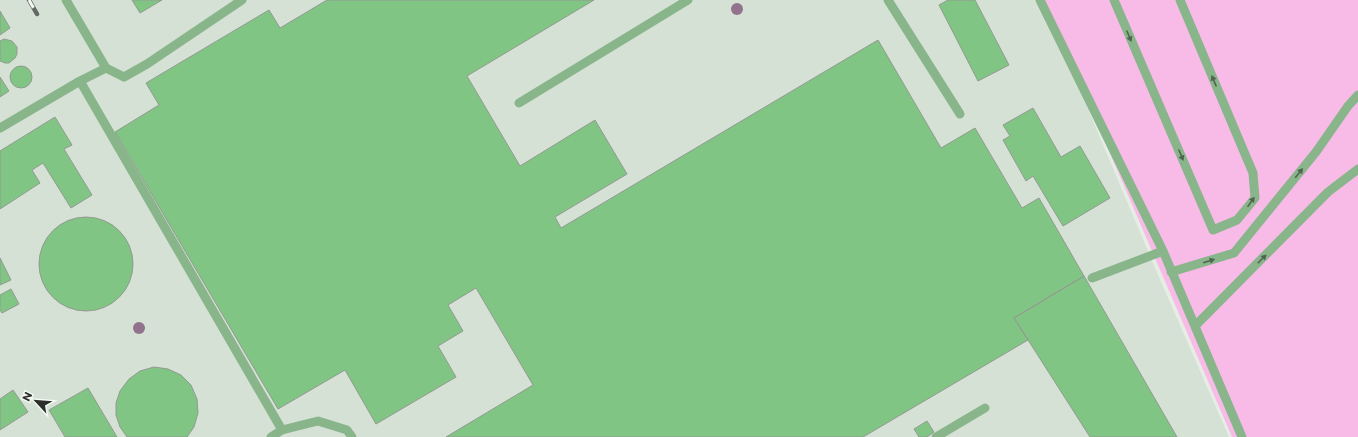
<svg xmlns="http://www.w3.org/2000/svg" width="1358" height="437" font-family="Montserrat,sans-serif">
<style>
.built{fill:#d5e1d5}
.green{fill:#f8bbe8}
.building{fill:#80c583;stroke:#939a93}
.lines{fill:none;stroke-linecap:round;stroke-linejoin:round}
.lane{stroke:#89b58a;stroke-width:9}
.rail-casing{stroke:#656965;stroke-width:4.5}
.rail{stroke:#f2faf2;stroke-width:3;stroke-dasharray:9;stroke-linecap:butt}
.tree{fill:#93728d}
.oneway{fill:#516451}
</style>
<rect width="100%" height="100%" fill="#e5ede5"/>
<path class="built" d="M0,0H1042L1161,282L1229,437H0Z"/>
<path class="green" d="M1044,0H1358V437H1232Z"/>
<path class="building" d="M132,0H162L140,13Z
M327,0H594L467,76L520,166L595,120L627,174L555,217L561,228L878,40L941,148L975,128L1022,208L1039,198L1084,276L1014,318L1028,340L863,437H446L533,385L476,288L448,305L463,331L438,346L456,377L376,424L345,370L278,409L115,132L159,105L146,83L269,10L280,28Z
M948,0H975L1009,65L978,81L939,5Z
M0,11L10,28L0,35Z
M4,39L12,41L17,47V54L15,58L9,63H5L0,61V41Z
M10 77a11 11 0 1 1 22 0a11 11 0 1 1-22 0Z
M0,77L9,91L0,97Z
M1033,108L1061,157L1080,146L1110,198L1063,226L1033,176L1026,181L1003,140L1010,136L1003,125Z
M55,117L72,145L64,149L92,195L71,208L43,163L32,170L40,183L0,209V151Z
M39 264a47 47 0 1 1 94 0a47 47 0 1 1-94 0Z
M0,258L11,280L0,285Z
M1084,276L1177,437H1090L1014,318Z
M11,289L19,304L2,313L0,310V295Z
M154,367L168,369L181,375L191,385L197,399L198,413L194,427L187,437H127L120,427L116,415V403L120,391L129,379L140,371Z
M88,388L117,437H65L49,410Z
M13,390L28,412L0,430V399Z
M927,421L934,432L927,437H919L914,429Z"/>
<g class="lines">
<path class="lane" d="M66,0L106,68L124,77L147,64L242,0
M888,0L960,114
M1040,0L1163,251L1092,278
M1114,0L1213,230L1237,220L1255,198L1253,173L1180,0
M80,81L282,430
M519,103L688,0
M0,128L80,81L106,68
M1163,251L1242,437
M1171,272L1234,253L1316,152L1348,106L1358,95
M1195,326L1328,192L1358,169
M271,437L282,430L318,421L347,430L352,437
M936,437L985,408"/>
<g class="rail-casing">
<path id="rail" d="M29,0L37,14"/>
</g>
<use href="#rail" class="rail"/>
</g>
<g class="tree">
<circle cx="737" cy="9" r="6"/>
<circle cx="139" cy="328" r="6"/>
</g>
<defs><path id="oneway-solid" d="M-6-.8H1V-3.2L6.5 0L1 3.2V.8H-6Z"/></defs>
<g class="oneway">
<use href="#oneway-solid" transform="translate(1129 36) rotate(67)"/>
<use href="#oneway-solid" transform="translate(1214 81) rotate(-113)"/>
<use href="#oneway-solid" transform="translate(1181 155) rotate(67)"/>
<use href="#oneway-solid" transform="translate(1299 173) rotate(-51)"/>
<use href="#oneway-solid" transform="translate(1251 202) rotate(-55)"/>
<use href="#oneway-solid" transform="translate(1262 259) rotate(-45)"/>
<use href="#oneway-solid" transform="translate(1209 261) rotate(-17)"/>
</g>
<g transform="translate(36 401) rotate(296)" stroke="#f2faf2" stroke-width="3" paint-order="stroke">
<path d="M0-3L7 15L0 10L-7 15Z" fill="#2b2e2b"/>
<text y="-6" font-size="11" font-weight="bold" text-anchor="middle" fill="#2b2e2b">N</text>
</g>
</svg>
